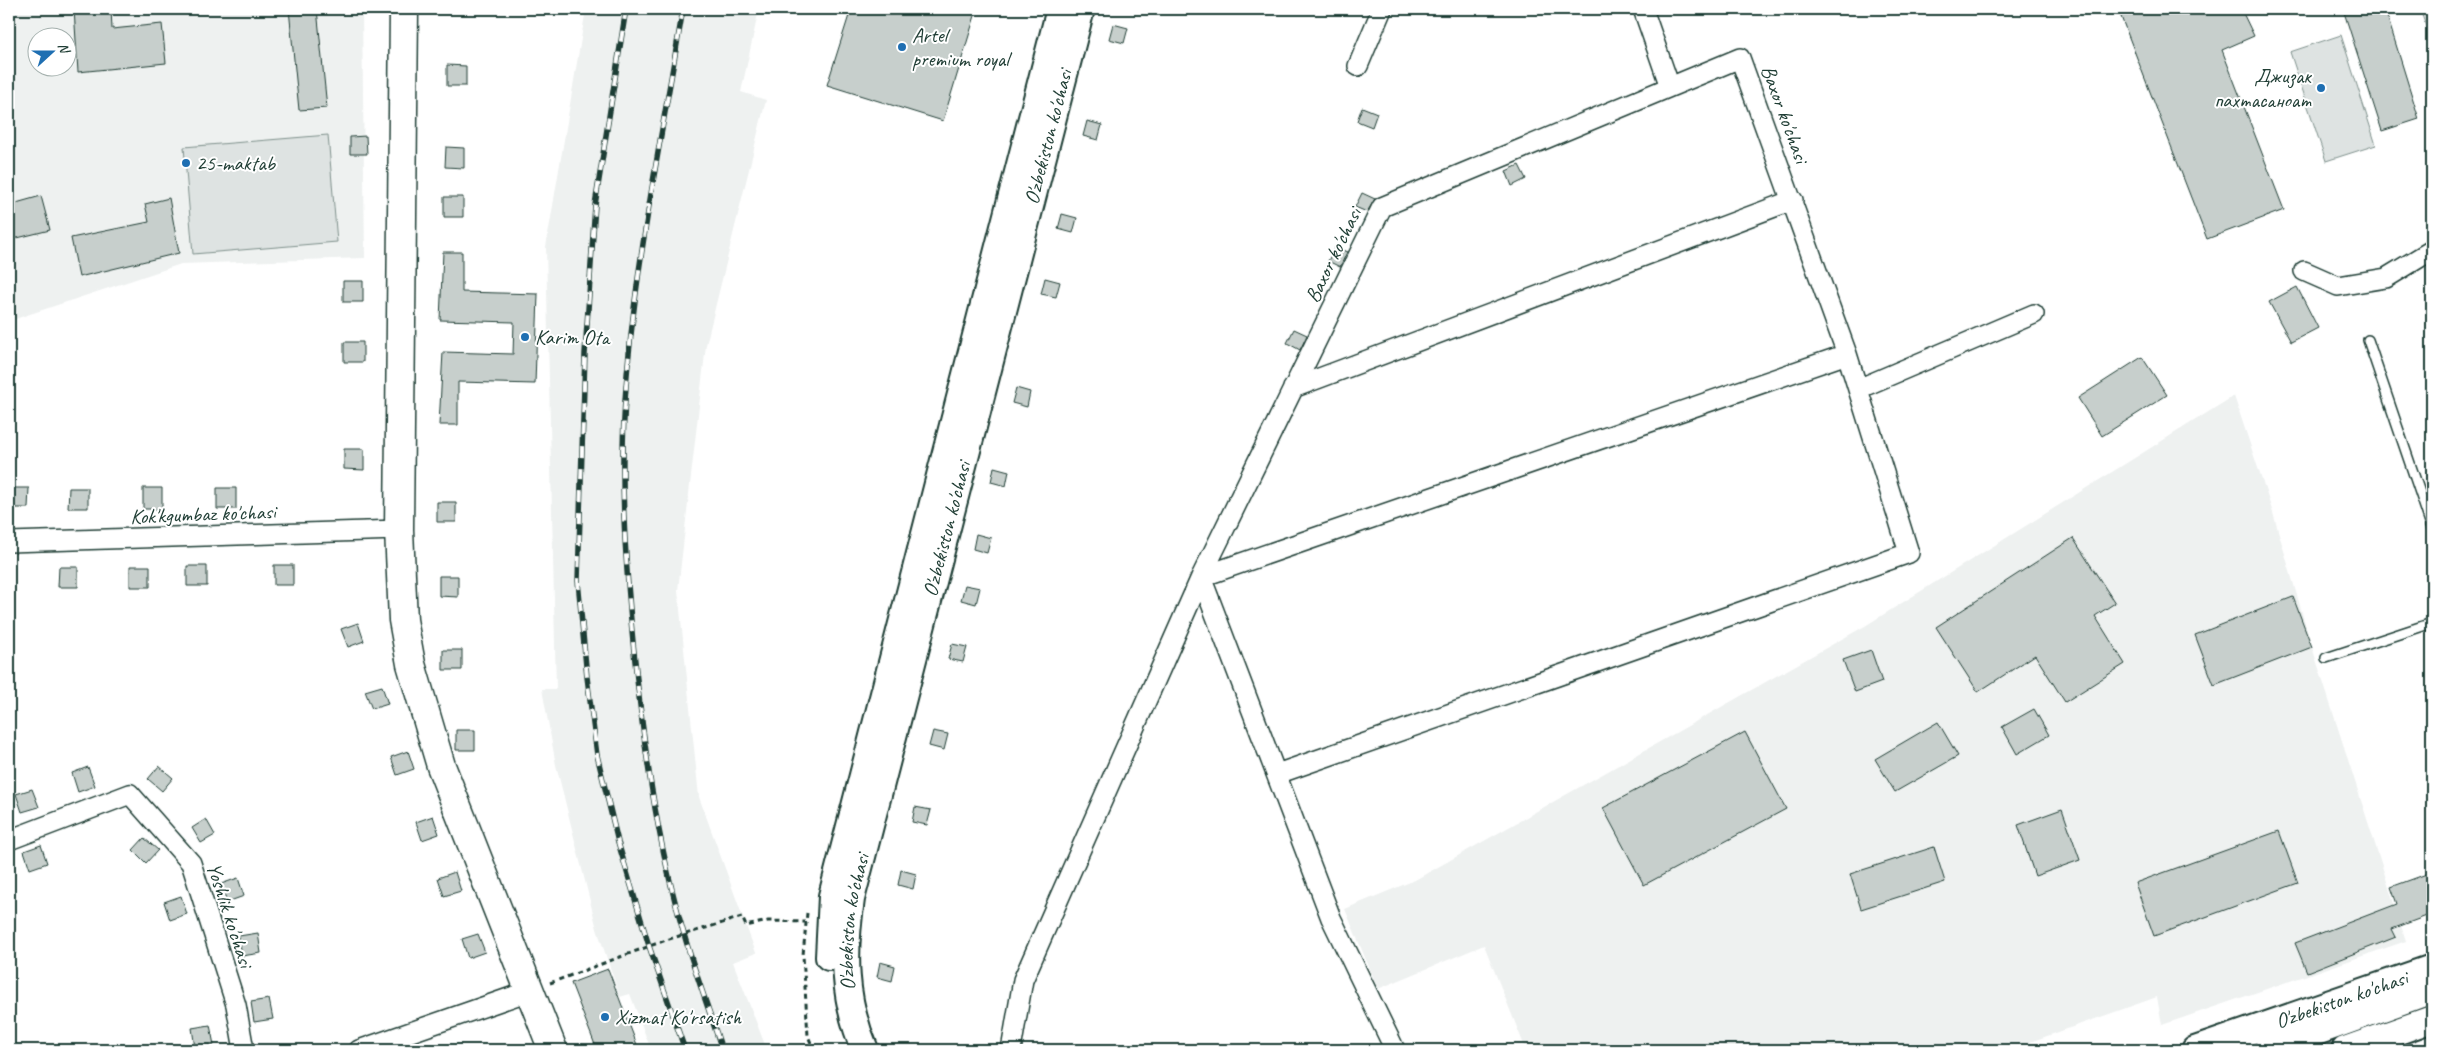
<svg xmlns="http://www.w3.org/2000/svg" width="2441" height="1059" font-family="Caveat,sans-serif">
<style>
.built{fill:#eef1f0;fill-rule:evenodd}
.green{fill:#dee3e2;stroke:#7e908b}
.building{fill:#c7cfcc;stroke:#1f3d34}
.lines{fill:none;stroke-linecap:round;stroke-linejoin:round}
.lane-casing{stroke:#1f3d34;stroke-width:12}
.street-casing{stroke:#1f3d34;stroke-width:22}
.secondary-casing{stroke:#1f3d34;stroke-width:30}
.primary-casing{stroke:#1f3d34;stroke-width:31}
.path{stroke:#1f3d34;stroke-width:3;stroke-dasharray:5 4;stroke-linecap:butt}
.lane{stroke:#fff;stroke-width:9}
.street{stroke:#fff;stroke-width:19}
.secondary{stroke:#fff;stroke-width:26}
.primary{stroke:#fff;stroke-width:28}
.rail-casing{stroke:#1f3d34;stroke-width:5.5}
.rail{stroke:#fff;stroke-width:4;stroke-dasharray:11;stroke-linecap:butt}
.poi-dot{fill:#1f6fb2;stroke:#fff;stroke-width:2}
.labels{text-anchor:middle;dominant-baseline:central;stroke-width:4;stroke-linejoin:round;paint-order:stroke}
.poi-label{font-size:21px;fill:#1f3d34;stroke:#fff;text-anchor:start}
.street-label{font-size:21px;fill:#1f3d34;stroke:#fff}
</style>
<rect width="100%" height="100%" fill="#fff"/>
<filter id="ink" filterUnits="userSpaceOnUse"><feTurbulence type="fractalNoise" baseFrequency=".02" numOctaves="2"/><feDisplacementMap in="SourceGraphic" scale="10" xChannelSelector="R" yChannelSelector="G"/><feConvolveMatrix kernelMatrix="1 2 1 2 8 2 1 2 1" color-interpolation-filters="sRGB"/></filter>
<g filter="url(#ink)">
<path class="built" d="M9,9H362L365,258L181,264L9,321ZM38,38H68V68H38Z
M586,9H759L741,92L766,100L706,345L678,590L699,797L756,953L733,962L767,1050H651L630,994L620,997L597,929L556,765L542,689H556L546,247Z
M2234,396L2273,513L2312,647L2406,941L2162,1025L2157,997L2008,1050H1526L1484,945L1378,989L1345,909L1415,880L1865,626Z"/>
<path class="green" d="M2420,9H2432V44Z
M2341,35L2376,145L2326,161L2290,52Z
M328,135L337,242L193,254L184,147Z"/>
<path class="building" d="M74,9H111L112,29L162,24L166,63L78,72Z
M289,9H317L327,108L299,110Z
M851,9H977L943,121L827,85Z
M2118,9H2241L2254,36L2222,50L2284,210L2207,239Z
M2343,9H2385L2419,119L2382,131Z
M1113,24L1128,28L1124,43L1109,39Z
M447,65L466,66V86H447Z
M1362,107L1377,113L1372,127L1357,121Z
M1087,121L1102,125L1098,140L1083,136Z
M366,136L367,154H350V137Z
M446,147L464,148V168L445,167Z
M1519,165L1526,179L1512,186L1506,171Z
M1362,193L1375,199L1367,212L1355,207Z
M41,196L50,230L9,240V205Z
M444,197H463V217H444Z
M169,198L179,253L79,277L71,238L149,222L145,204Z
M1062,214L1077,218L1073,233L1058,229Z
M1335,247L1347,252L1340,267L1328,261Z
M443,252H462V292L538,294L535,384L458,382V425H439L443,352L513,354L514,322L440,320Z
M1045,278L1060,282L1056,297L1041,294Z
M343,281H363V302H343Z
M2297,287L2318,328L2291,342L2269,302Z
M1294,329L1307,335L1300,350L1287,343Z
M344,342H363V362H344Z
M2142,357L2167,395L2102,436L2078,398Z
M1016,388L1030,392L1027,407L1012,403Z
M344,449H364V470L344,469Z
M994,467L1009,471L1006,486L991,482Z
M9,488H29L28,508H9Z
M69,488H88V508H68Z
M143,488H162V509H143Z
M217,488H236V509H217Z
M437,502H456V522H437Z
M976,534L991,538L987,553L973,549Z
M2073,538L2115,603L2095,616L2125,664L2065,702L2035,655L1978,692L1936,627Z
M274,565H293V585H274Z
M130,566H150V587H130Z
M187,566H207V586H187Z
M59,567H78V587H58Z
M439,576H458V597L439,596Z
M965,585L980,588L976,604L961,600Z
M2293,597L2312,647L2214,685L2195,635Z
M358,623L364,641L348,647L341,629Z
M952,644L967,647L963,662L948,659Z
M443,650H462V670H443Z
M1871,650L1882,682L1855,692L1843,660Z
M382,686L388,704L372,709L365,691Z
M2034,709L2049,735L2017,754L2002,727Z
M1938,722L1958,756L1895,792L1875,759Z
M456,730H475V750H456Z
M933,731L948,734L944,750L929,746Z
M1745,732L1786,809L1644,885L1603,808Z
M408,751L414,769L397,775L391,757Z
M159,766L173,778L162,791L148,779Z
M88,767L95,786L78,792L72,773Z
M32,789L39,807L22,812L16,794Z
M915,807L931,810L927,825L912,822Z
M2062,809L2080,860L2035,876L2018,825Z
M433,816L439,834L422,840L416,822Z
M206,819L215,835L201,843L192,828Z
M2279,831L2298,883L2154,936L2135,883Z
M144,838L158,850L146,863L133,850Z
M41,845L47,863L30,869L24,851Z
M1934,847L1945,882L1861,909L1850,874Z
M901,870L916,874L913,889L898,885Z
M455,872L461,891L444,896L438,878Z
M2432,872V914L2392,929L2396,937L2307,972L2295,943L2397,904L2391,887Z
M238,878L244,896L227,902L221,884Z
M181,896L187,914L170,920L164,902Z
M258,933L261,953L242,956L239,936Z
M478,934L485,952L468,958L462,939Z
M880,962L895,966L892,981L877,977Z
M608,969L639,1050H597L571,983Z
M269,999L273,1019L254,1022L251,1002Z
M210,1025L214,1045L195,1048L192,1028Z"/>
<g class="lines">
<g class="lane-casing">
<path id="lane" d="M2368,340L2432,528
M2326,658L2432,623"/>
</g>
<g class="street-casing">
<path id="street" d="M1643,9L1670,87L1740,58L1847,354
M1358,66L1382,9
M2304,271L2338,286L2386,278L2432,250
M1293,388L1793,200
M1858,389L2034,314
M9,542L399,530
M9,840L130,794L191,863L236,1005L244,1050
M359,1050L529,991
M1011,1050L1023,980L1201,577L1847,354L1909,553L1277,774
M1395,1050L1331,918L1201,577L1382,207L1670,87"/>
</g>
<g class="secondary-casing">
<g id="secondary">
<path d="M829,957L832,896L1060,9"/>
<path id="s1" d="M865,1050C843,999 843,953 851,899L1081,9"/>
<path id="s2" d="M2195,1050L2432,968"/>
<path d="M2267,1050L2432,990"/>
<path d="M2345,1050L2432,1019"/>
</g>
</g>
<g class="primary-casing">
<path id="primary" d="M404,9L399,530L403,620L411,664L441,766L553,1050"/>
</g>
<path class="path" d="M807,913L803,955L808,1036L814,1050
M550,983L666,940L742,917L746,926L768,921L805,922"/>
<use href="#lane" class="lane"/>
<use href="#street" class="street"/>
<use href="#secondary" class="secondary"/>
<use href="#primary" class="primary"/>
<g class="rail-casing">
<path id="rail" d="M626,9L595,205L585,354L578,581L587,677L597,755L618,842L649,946L685,1050
M683,9C662,134 636,260 626,387C619,471 625,558 633,642C643,740 656,839 684,934C695,973 710,1012 722,1050"/>
</g>
<use href="#rail" class="rail"/>
</g>
</g>
<g class="poi-dot">
<circle cx="902" cy="47" r="5"/>
<circle cx="2321" cy="88" r="5"/>
<circle cx="186" cy="163" r="5"/>
<circle cx="525" cy="337" r="5"/>
<circle cx="605" cy="1017" r="5"/>
</g>
<g class="labels">
<g class="poi-label">
<text x="912" y="35">Artel<tspan x="912" dy="24">premium royal</tspan></text>
<text x="2311" y="76" text-anchor="end">Джизак<tspan x="2311" dy="24">пахтасаноат</tspan></text>
<text x="196" y="163">25-maktab</text>
<text x="535" y="337">Karim Ota</text>
<text x="615" y="1017">Xizmat Ko'rsatish</text>
</g>
<g class="street-label">
<text transform="translate(1785 114) rotate(70)">Baxor ko'chasi</text>
<text stroke="none"><textPath href="#s1" startOffset="941">O'zbekiston ko'chasi</textPath></text>
<text transform="translate(1333 255) rotate(-64)">Baxor ko'chasi</text>
<text transform="translate(203 514) rotate(-2)">Kok'kgumbaz ko'chasi</text>
<text stroke="none"><textPath href="#s1" startOffset="536">O'zbekiston ko'chasi</textPath></text>
<text transform="translate(230 915) rotate(72)">Yoshlik ko'chasi</text>
<text stroke="none"><textPath href="#s1" startOffset="131">O'zbekiston ko'chasi</textPath></text>
<text stroke="none"><textPath href="#s2" startOffset="155">O'zbekiston ko'chasi</textPath></text>
</g>
</g>
<rect width="2441" height="1059" fill="none" stroke="#fff" stroke-width="30"/>
<rect x="15" y="15" width="2411" height="1029" fill="none" stroke="#1f3d34" stroke-width="2" filter="url(#ink)"/>
<g transform="translate(52 52) rotate(69)"><circle r="24" fill="#ffffff" stroke="#a5b1ae"/>
<path d="M0-4L9 19L0 12L-9 19Z" fill="#1f6fb2"/>
<text y="-8" font-size="14" font-weight="bold" text-anchor="middle" fill="#1f3d34">N</text>
</g>
</svg>
